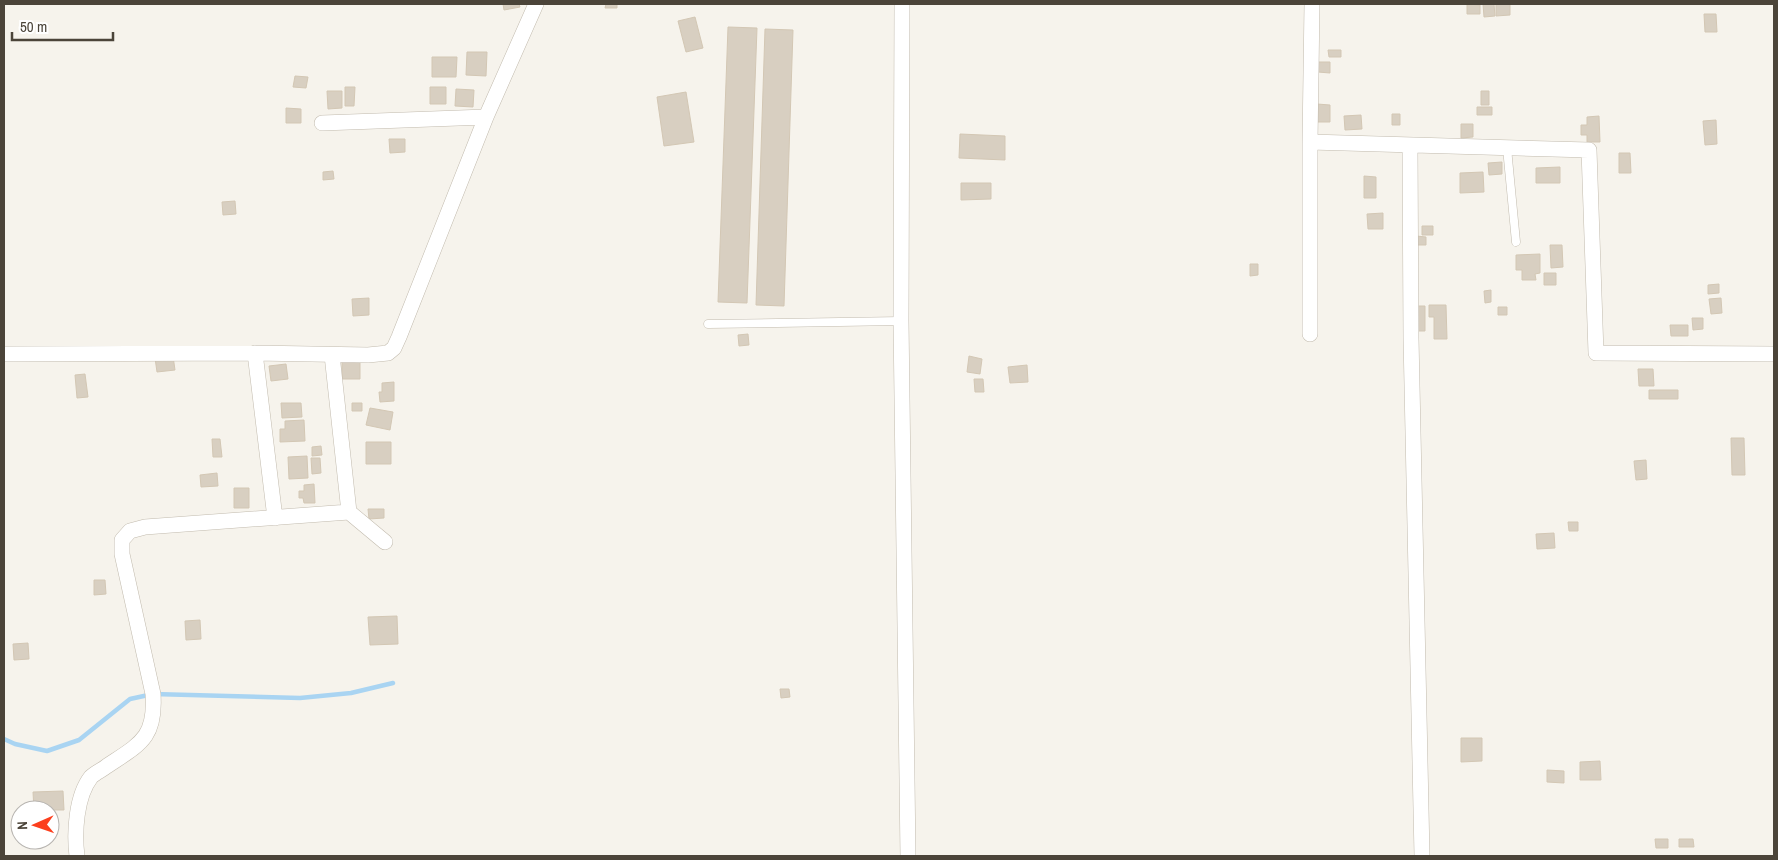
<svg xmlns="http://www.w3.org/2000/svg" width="1778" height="860" font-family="'Archivo Narrow',sans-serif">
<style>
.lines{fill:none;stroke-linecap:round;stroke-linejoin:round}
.stream{stroke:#a9d4f2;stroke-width:4.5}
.building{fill:#d8cfc1;stroke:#d3c7b4}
.service-casing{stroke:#c2bbae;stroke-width:9}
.minor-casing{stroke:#c2bbae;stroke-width:16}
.service{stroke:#fff;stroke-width:8}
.minor{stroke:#fff;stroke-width:15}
</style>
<rect width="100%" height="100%" fill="#f6f3ec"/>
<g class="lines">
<path class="stream" d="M4,739L15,744L47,751L79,740L130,699L153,694L300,698L351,693L393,683"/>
</g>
<path class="building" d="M503,4H519L520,7L504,10Z
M606,4H617V8H605Z
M1467,4L1480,5V14H1467Z
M1483,4H1494L1495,16L1484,17Z
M1496,4H1510V15L1496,16Z
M1704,14H1716L1717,32H1705Z
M695,17L703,48L686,52L678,21Z
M728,27L757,28L747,303L718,302Z
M765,29L793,30L784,306L756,305Z
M1328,50H1341V57H1329Z
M467,52H487L486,76L466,75Z
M432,57H457L456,77H432Z
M1318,62H1330V73L1318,72Z
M295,76L308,77L306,88L293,87Z
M345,87H355L354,106H345Z
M430,87H446V104H430Z
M456,89L474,90L473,107L455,106Z
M327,91H342V108L328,109Z
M1481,91H1489V105H1481Z
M686,92L694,142L664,146L657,97Z
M1317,104L1330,105V122H1317Z
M1477,107H1492V115H1477Z
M286,108L301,109V123H286Z
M1392,114H1400V125H1392Z
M1361,115L1362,129L1345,130L1344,116Z
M1599,116L1600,142H1587V135H1581V125H1587V117Z
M1716,120L1717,144L1705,145L1703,121Z
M1461,124H1473V137L1461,138Z
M960,134L1005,136V160L959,158Z
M389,139H405V152L390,153Z
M1619,153H1630L1631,173H1619Z
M1502,162V174L1489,175L1488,163Z
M1560,167V183H1536V168Z
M333,171L334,179L323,180V172Z
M1483,172L1484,192L1460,193V173Z
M1364,176L1376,177V198H1364Z
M961,183H991V199L961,200Z
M235,201L236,214L223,215L222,202Z
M1383,213V229H1368L1367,214Z
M1422,226H1433V235H1422Z
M1416,236L1426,237V245H1416Z
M1550,245H1562L1563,267L1551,268Z
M1540,254V273L1535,274L1536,280H1522V270H1516V255Z
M1250,264H1258V275L1250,276Z
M1544,273H1556V285H1544Z
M1719,284V293L1708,294V285Z
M1491,290V302L1485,303L1484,291Z
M369,298V315L353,316L352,299Z
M1721,298L1722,313L1711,314L1709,299Z
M1429,305H1446L1447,339H1434V317H1429Z
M1416,306H1425V331H1416Z
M1498,307H1507V315H1498Z
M1692,318H1703V329L1693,330Z
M1670,325H1688V336H1671Z
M748,334L749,345L739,346L738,335Z
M173,356L175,370L157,372L155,358Z
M969,356L982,359L980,374L967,372Z
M342,357H360V379H342Z
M286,364L288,379L271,381L269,366Z
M1027,365L1028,382L1010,383L1008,367Z
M1638,369H1653L1654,386H1639Z
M85,374L88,397L77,398L75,375Z
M974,379H983L984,392H975Z
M394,382V401L380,402L379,392H382V383Z
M1649,390H1678V399H1649Z
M281,403H301L302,417L282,418Z
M352,403H362V411H352Z
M370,408L393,412L390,430L366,425Z
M304,420L305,441L280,442V429H285V421Z
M1731,438H1744L1745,475H1732Z
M212,439H220L222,457H213Z
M366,442H391V464H366Z
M321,446L322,455L312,456V447Z
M307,456L308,478L289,479L288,457Z
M311,458H320L321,473L312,474Z
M1646,460L1647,479L1636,480L1634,461Z
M217,473L218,486L201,487L200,475Z
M314,484L315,503H304L303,498H299V491H304V485Z
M234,488H249V508H234Z
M368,509H384V518L369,519Z
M1568,522H1578V531H1569Z
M1554,533L1555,548L1537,549L1536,534Z
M94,580H105L106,594L94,595Z
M397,616L398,644L370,645L368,617Z
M200,620L201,639L186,640L185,621Z
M28,643L29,659L14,660L13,644Z
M780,689H789L790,697L781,698Z
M1461,738H1482V761L1461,762Z
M1600,761L1601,780H1580V762Z
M1547,770L1564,771V783L1547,782Z
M63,791L64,810H34L33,792Z
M1655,839H1668V848H1656Z
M1679,839H1693L1694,847H1679Z"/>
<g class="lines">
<g class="service-casing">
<path id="service" d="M1507,148L1516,242
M708,324L901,321"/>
</g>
<g class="minor-casing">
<path id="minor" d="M902,4L901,321L908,856
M322,123L486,117
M1310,142L1589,150L1596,353L1774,354
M1410,146L1411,338L1422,856
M1310,334V142L1312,4
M255,353L275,518
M4,354L255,353L368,355L388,353L394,348L399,337L486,117L536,4
M332,355L349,512
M77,856C74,833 76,796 91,777C95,773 102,770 107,766C140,744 156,738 153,694L122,554V540L130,531L145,527L349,512L385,542"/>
</g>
<use href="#service" class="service"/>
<use href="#minor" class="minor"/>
</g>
<rect width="1778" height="860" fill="none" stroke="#4b4439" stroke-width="10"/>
<g transform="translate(35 825) rotate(268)"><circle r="24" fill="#ffffff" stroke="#b7b4b0"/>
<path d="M0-4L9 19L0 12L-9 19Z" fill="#fc3f1d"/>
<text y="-8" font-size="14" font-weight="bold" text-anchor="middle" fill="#4b4439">N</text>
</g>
<path d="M12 32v8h101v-8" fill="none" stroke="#4b4439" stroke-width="2.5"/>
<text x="20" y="32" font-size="15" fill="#4b4439" stroke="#ffffff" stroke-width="4" paint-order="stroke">50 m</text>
</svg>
